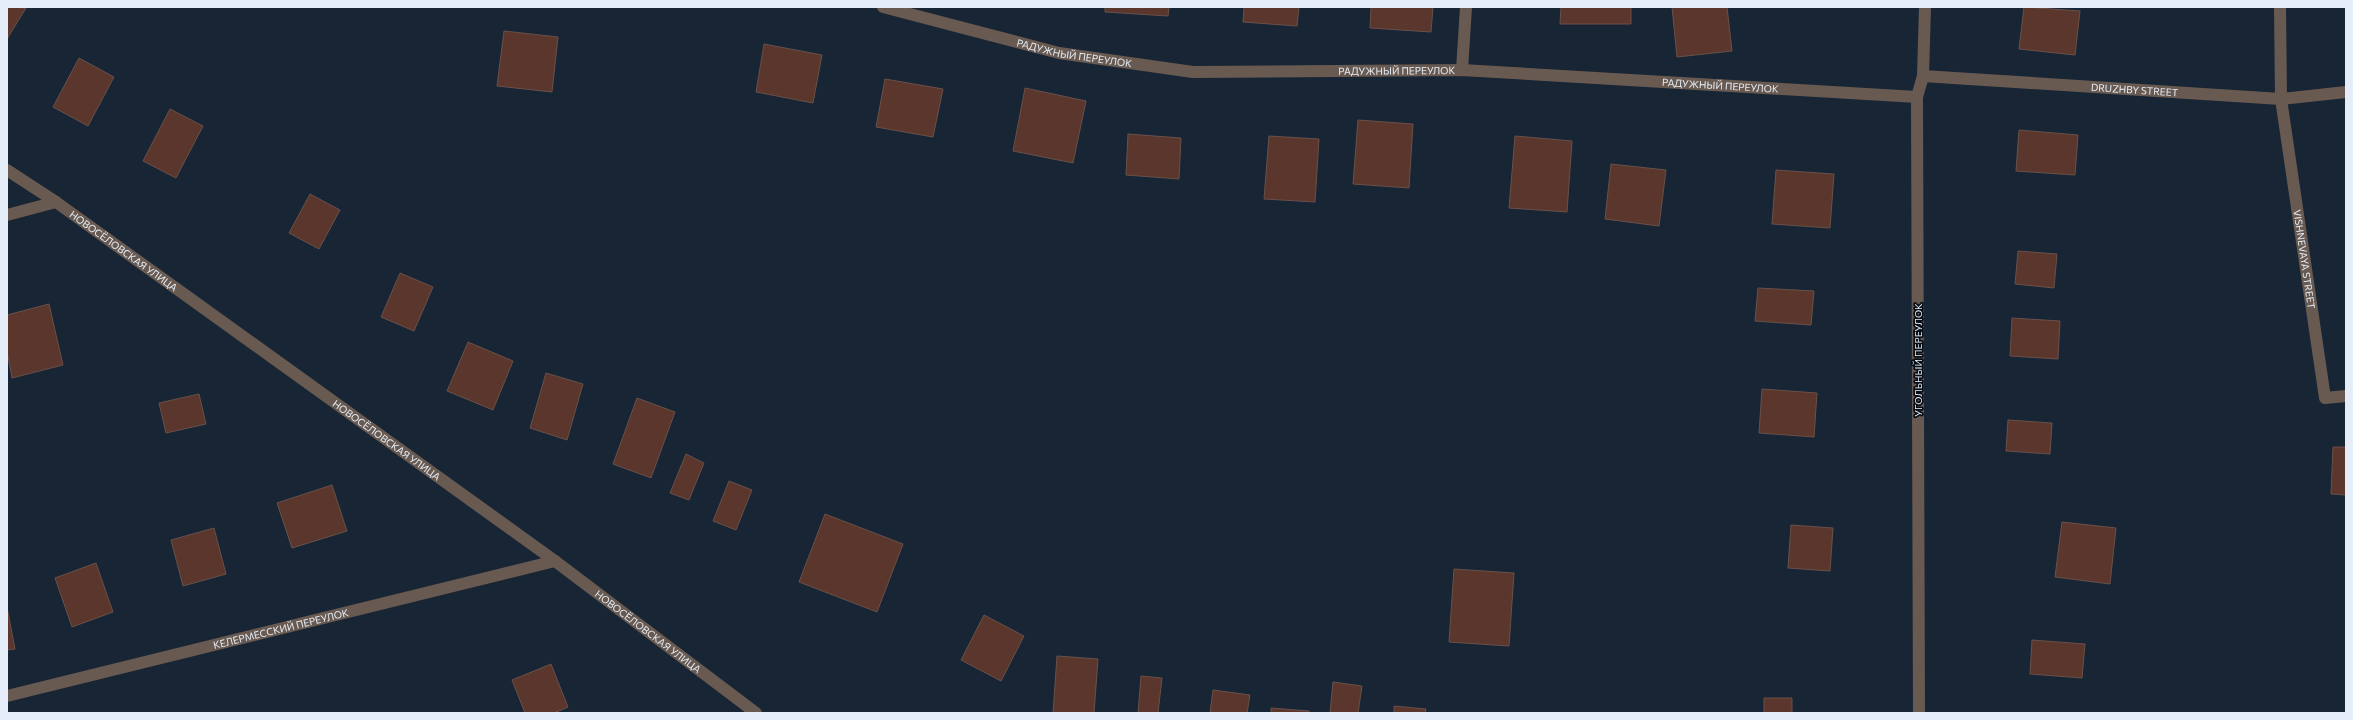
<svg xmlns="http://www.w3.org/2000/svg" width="2353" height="720" font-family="Commissioner,sans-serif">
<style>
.building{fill:#5a362d;stroke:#69514a}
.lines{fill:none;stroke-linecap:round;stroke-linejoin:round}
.minor{stroke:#695a51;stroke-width:12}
.labels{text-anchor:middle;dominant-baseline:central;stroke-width:3.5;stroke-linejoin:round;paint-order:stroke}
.street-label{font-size:10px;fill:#e5eef8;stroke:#080e15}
</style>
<rect width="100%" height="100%" fill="#182535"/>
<path class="building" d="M7,7L26,8L7,39Z
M1105,7H1169L1168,16L1105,12Z
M1244,7H1299L1297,26L1243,22Z
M1371,7H1433L1431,32L1370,28Z
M1561,7H1631V24H1560Z
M1672,7H1727L1732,51L1677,57Z
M2024,7L2080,11L2075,55L2019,49Z
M504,31L558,37L552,92L497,86Z
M764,44L822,55L813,103L756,92Z
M79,58L114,77L88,126L53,107Z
M885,79L943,89L933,137L876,127Z
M1025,88L1086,101L1073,163L1013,151Z
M170,109L203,126L176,178L143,161Z
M1358,120L1413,124L1409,188L1353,184Z
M2019,130L2078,135L2075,175L2016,171Z
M1128,134L1181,138L1179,179L1126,175Z
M1269,136L1319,139L1315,202L1264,199Z
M1515,136L1572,141L1567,212L1509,208Z
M1611,164L1666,170L1659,226L1605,219Z
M1776,170L1834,174L1830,228L1772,224Z
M310,194L340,210L319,249L289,233Z
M2018,251L2057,254L2054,288L2015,284Z
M400,273L433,287L414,331L381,317Z
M1758,288L1814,291L1811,325L1755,321Z
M49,304L63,365L12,378L7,351V315Z
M2012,318L2060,321L2058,359L2010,356Z
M468,342L513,361L493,410L447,391Z
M546,373L583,384L567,440L530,428Z
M1762,389L1817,393L1814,437L1759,433Z
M199,394L206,424L166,433L159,403Z
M637,398L675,412L651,478L613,464Z
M2008,420L2052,423L2050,454L2006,451Z
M2333,447H2346V495L2331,494Z
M686,454L704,463L689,500L670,493Z
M729,481L752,490L736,530L713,521Z
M332,485L347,531L292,548L277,503Z
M825,514L903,544L877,612L799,582Z
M2062,522L2116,528L2110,584L2055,577Z
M1791,525L1833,528L1830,571L1788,568Z
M214,528L226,574L183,586L171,540Z
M96,563L113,612L72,627L55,578Z
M1454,569L1514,573L1509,646L1449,642Z
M7,607L15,649L7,650Z
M984,615L1024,636L1001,681L961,660Z
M2032,640L2085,644L2082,678L2030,674Z
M1057,656L1098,659L1094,713H1053Z
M551,664L568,707L554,713H525L512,680Z
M1141,676L1162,678L1158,713H1138Z
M1333,682L1362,686L1358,713H1330Z
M1213,690L1250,695L1247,713H1210Z
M1764,698H1792V713H1764Z
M1394,706L1426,709L1425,713H1394Z
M1271,708L1309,711V713H1271Z"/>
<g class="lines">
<g class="minor">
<path id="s1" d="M883,7L1059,53L1193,72L1462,70L1917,97"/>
<path id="s2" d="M2280,7L2281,99L2325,398L2346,396"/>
<path d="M1462,70L1466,7"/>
<path id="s3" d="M1923,76L2281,99L2346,92"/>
<path id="s4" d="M7,170L56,202L555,561L756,713"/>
<path d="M7,215L56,202"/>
<path id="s5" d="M7,696L555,561"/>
<path d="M1919,713L1917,97L1923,76L1925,7"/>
</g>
</g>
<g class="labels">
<g class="street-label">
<text stroke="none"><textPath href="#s1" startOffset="197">РАДУЖНЫЙ ПЕРЕУЛОК</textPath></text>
<text stroke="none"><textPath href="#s1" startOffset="521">РАДУЖНЫЙ ПЕРЕУЛОК</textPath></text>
<text stroke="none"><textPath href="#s1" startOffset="845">РАДУЖНЫЙ ПЕРЕУЛОК</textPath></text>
<text stroke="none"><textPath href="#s3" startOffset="212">DRUZHBY STREET</textPath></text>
<text stroke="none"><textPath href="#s4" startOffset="142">НОВОСЁЛОВСКАЯ УЛИЦА</textPath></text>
<text stroke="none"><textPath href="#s2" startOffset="254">VISHNEVAYA STREET</textPath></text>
<text transform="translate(1918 360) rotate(-90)">УГОЛЬНЫЙ ПЕРЕУЛОК</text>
<text stroke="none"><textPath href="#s4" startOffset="466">НОВОСЁЛОВСКАЯ УЛИЦА</textPath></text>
<text stroke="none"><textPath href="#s5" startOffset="282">КЕЛЕРМЕССКИЙ ПЕРЕУЛОК</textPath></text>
<text stroke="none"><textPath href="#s4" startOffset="790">НОВОСЁЛОВСКАЯ УЛИЦА</textPath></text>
</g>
</g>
<rect width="2353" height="720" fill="none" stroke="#e5eef8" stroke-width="16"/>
</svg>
